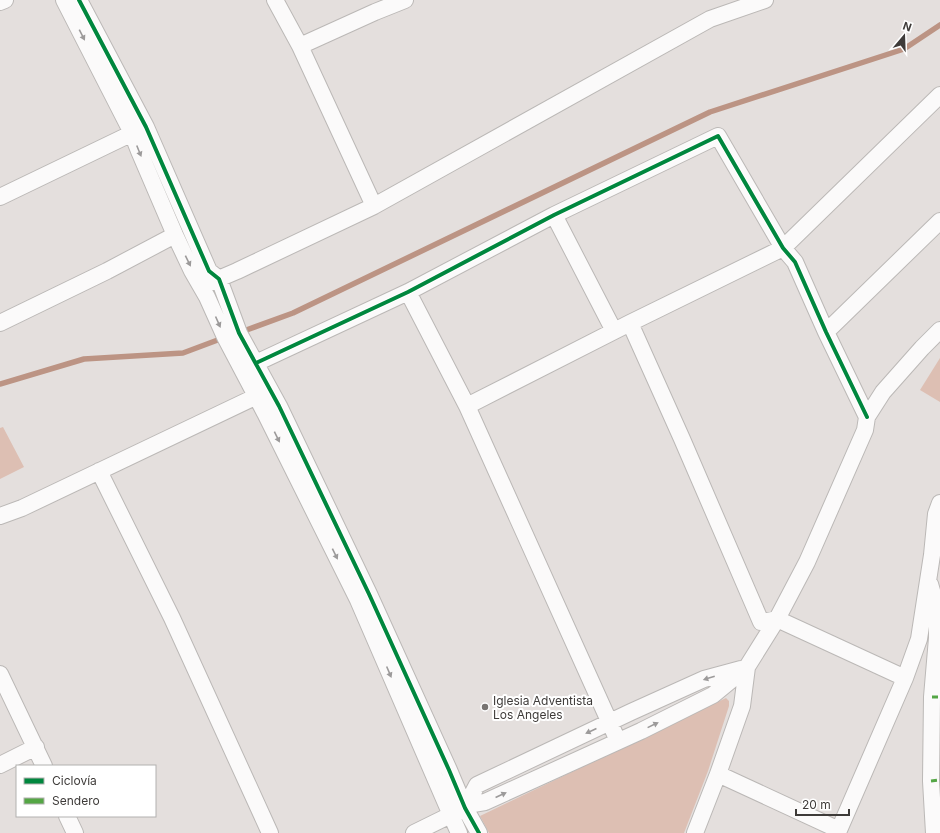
<svg xmlns="http://www.w3.org/2000/svg" width="940" height="833" font-family="Inter,sans-serif">
<style>
.green{fill:#ddbfb3}
.lines{fill:none;stroke-linecap:round;stroke-linejoin:round}
.stream{stroke:#bc9484;stroke-width:5.5}
.street-casing{stroke:#bbb8b6;stroke-width:18}
.street{stroke:#fbfafa;stroke-width:16}
.quiet{stroke:#54a645;stroke-width:3;stroke-dasharray:6 3;stroke-linecap:butt}
.cycleway-casing{stroke:#fff;stroke-width:6}
.cycleway{stroke:#00873e;stroke-width:4}
.oneway{fill:#9c9a9a}
.poi-dot{fill:#787472;stroke:#fff;stroke-width:1.5}
.labels{text-anchor:middle;dominant-baseline:central;stroke-width:4;stroke-linejoin:round;paint-order:stroke}
.poi-label{font-size:12px;fill:#3e3b39;stroke:#fff;text-anchor:start}
</style>
<rect width="100%" height="100%" fill="#e4dfdd"/>
<path class="green" d="M940,358V402L920,390Z
M3,427L24,467L0,479V428Z
M726,698L729,701V706L708,771L684,833H489L480,816Z"/>
<g class="lines">
<path class="stream" d="M241,332L293,313L710,112L904,49L940,25
M0,384L84,359L183,353L223,338"/>
<g class="street-casing">
<path id="street" d="M64,0L132,133L139,151L175,235L192,271L207,297L225,337L265,413L358,600L451,815L459,833
M79,0L146,127L209,271L219,279L239,333L279,406L369,594L449,770L465,808L479,833
M275,0L300,46L374,206
M0,2L5,0
M300,46L375,12L405,0
M0,197L141,129
M554,215L614,331
M209,283L237,271L374,206L710,19L765,0
M408,292L467,406L618,741
M0,323L107,271L175,235
M630,323L682,439L761,622L777,619L905,678
M826,332L940,221
M256,363L408,292L554,215L718,136L783,248L795,262L826,332L867,417
M467,406L630,323L783,248L940,95
M99,471L172,618L270,833
M0,516L22,508L257,396
M930,584L937,608V638L932,697L931,781L934,833
M0,674L44,766
M0,765L36,747
M718,774L839,830L905,678L919,639L932,555L936,514L940,503
M465,808L477,785L631,712L704,679L741,669
M67,816L75,833
M414,833L473,804L485,802L641,731L713,695L747,667
M695,833L718,774L742,706L747,667L777,619L807,562L865,430L867,417L883,392L922,348L940,330"/>
</g>
<use href="#street" class="street"/>
<path class="quiet" d="M932,697H940
M931,781L940,780"/>
<g class="cycleway-casing">
<path id="cycleway" d="M79,0L146,127L209,271L219,279L239,333L279,406L369,594L449,770L465,808L479,833
M256,363L408,292L554,215L718,136L783,248L795,262L826,332L867,417"/>
</g>
<use href="#cycleway" class="cycleway"/>
</g>
<defs><path id="oneway-solid" d="M-6-.8H1V-3.2L6.5 0L1 3.2V.8H-6Z"/></defs>
<g class="oneway">
<use href="#oneway-solid" transform="translate(82 35) rotate(63)"/>
<use href="#oneway-solid" transform="translate(139 151) rotate(68)"/>
<use href="#oneway-solid" transform="translate(188 261) rotate(64)"/>
<use href="#oneway-solid" transform="translate(218 322) rotate(66)"/>
<use href="#oneway-solid" transform="translate(277 437) rotate(64)"/>
<use href="#oneway-solid" transform="translate(335 554) rotate(64)"/>
<use href="#oneway-solid" transform="translate(389 672) rotate(67)"/>
<use href="#oneway-solid" transform="translate(709 678) rotate(163)"/>
<use href="#oneway-solid" transform="translate(653 725) rotate(-26)"/>
<use href="#oneway-solid" transform="translate(591 731) rotate(155)"/>
<use href="#oneway-solid" transform="translate(501 795) rotate(-25)"/>
</g>
<circle class="poi-dot" cx="485" cy="707" r="4"/>
<g class="labels">
<g class="poi-label">
<text x="493" y="700">Iglesia Adventista<tspan x="493" dy="14">Los Angeles</tspan></text>
</g>
</g>
<rect x="16" y="765" width="140" height="52" fill="#ffffff" stroke="#b2b1b0"/>
<rect x="24" y="778" width="20" height="6" fill="#00873e" stroke="#b2b1b0"/>
<text x="52" y="785" font-size="12" fill="#3e3b39">Ciclovía</text>
<rect x="24" y="798" width="20" height="6" fill="#54a645" stroke="#b2b1b0"/>
<text x="52" y="805" font-size="12" fill="#3e3b39">Sendero</text>
<g transform="translate(904 36) rotate(19)" stroke="#ffffff" stroke-width="3" paint-order="stroke">
<path d="M0-3L7 15L0 10L-7 15Z" fill="#3e3b39"/>
<text y="-6" font-size="11" font-weight="bold" text-anchor="middle" fill="#3e3b39">N</text>
</g>
<path d="M796 809v6h53v-6" fill="none" stroke="#3e3b39" stroke-width="2"/>
<text x="802" y="809" font-size="12" fill="#3e3b39" stroke="#ffffff" stroke-width="3" paint-order="stroke">20 m</text>
</svg>
